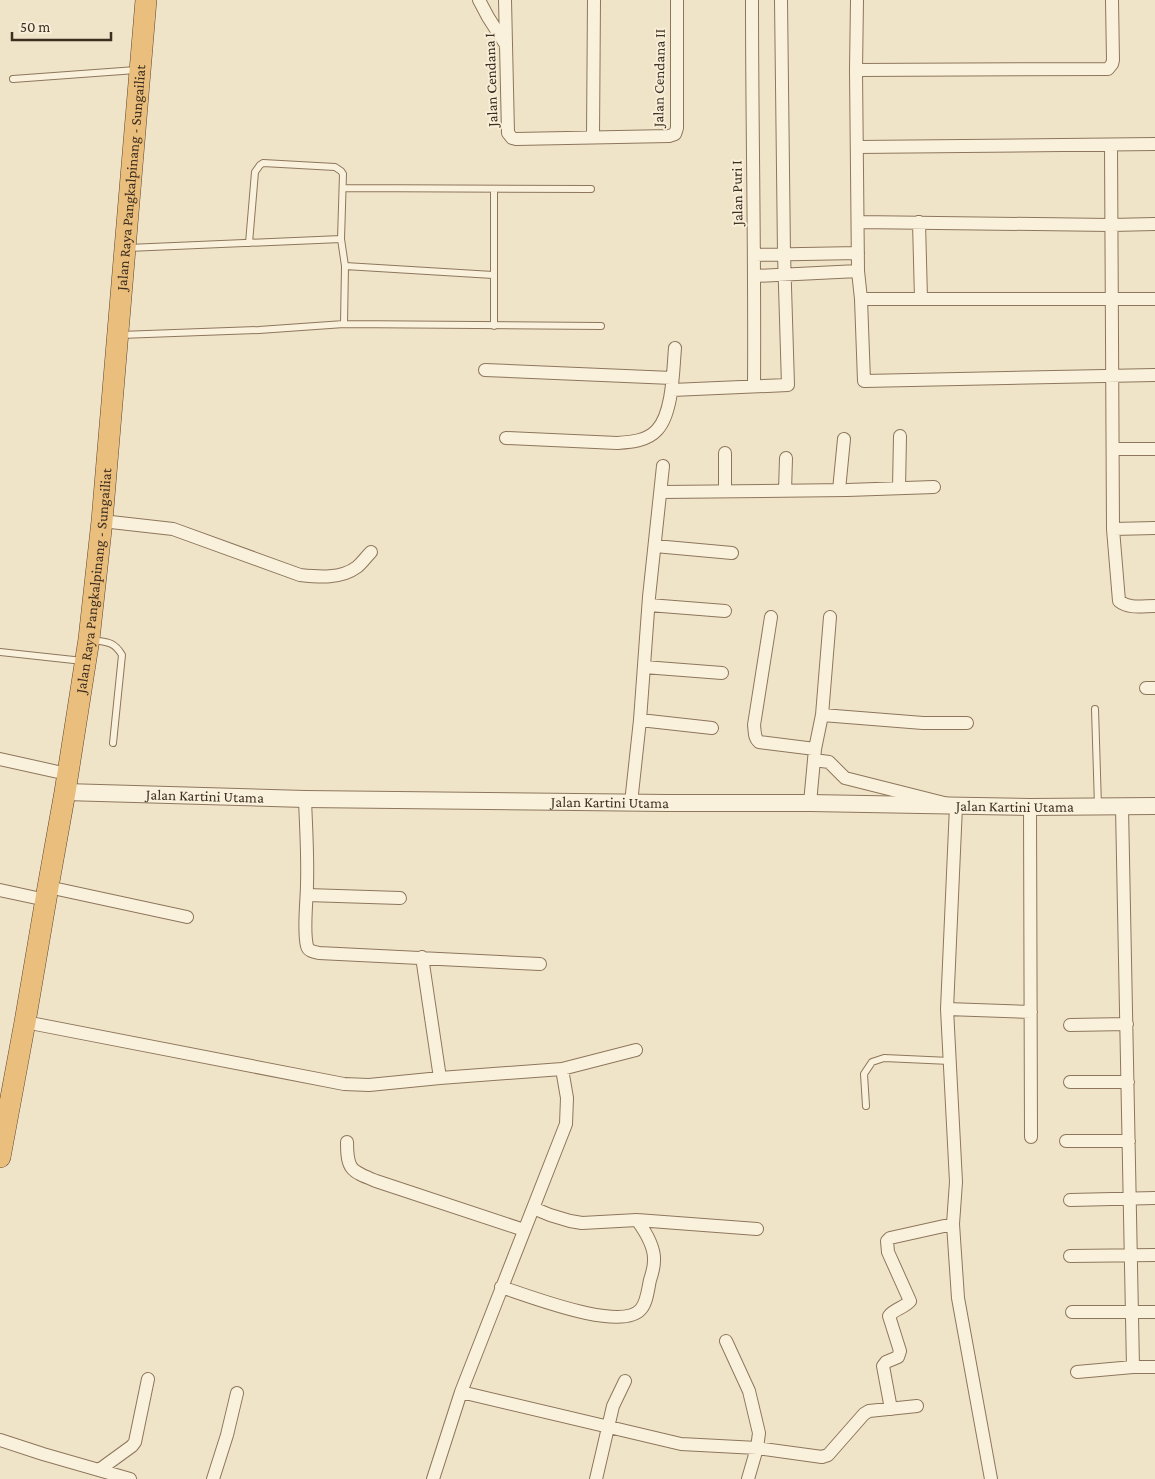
<svg xmlns="http://www.w3.org/2000/svg" width="1155" height="1479" font-family="'Crimson Pro',serif">
<style>
.lines{fill:none;stroke-linecap:round;stroke-linejoin:round}
.service-casing{stroke:#8d765c;stroke-width:8}
.minor-casing{stroke:#8d765c;stroke-width:14}
.tertiary-casing{stroke:#8d765c;stroke-width:18}
.trunk-casing{stroke:#5b4430;stroke-width:22}
.service{stroke:#faf1dc;stroke-width:6}
.minor{stroke:#faf1dc;stroke-width:12}
.tertiary{stroke:#faf1dc;stroke-width:16}
.trunk{stroke:#eabe7c;stroke-width:21}
.labels{text-anchor:middle;dominant-baseline:central;stroke-width:4;stroke-linejoin:round;paint-order:stroke}
.street-label{font-size:15px;fill:#3d2e20;stroke:#f7eed8}
</style>
<rect width="100%" height="100%" fill="#f0e4c8"/>
<g class="lines">
<g class="service-casing">
<path id="service" d="M13,79L136,70
M343,188L591,189
M494,189V326
M249,243L255,172L260,165L263,163L335,167L341,171L343,174L341,239
M345,266L493,275
M344,324L601,326
M120,335L259,330L344,324L345,266L341,239L128,248
M92,640C106,642 114,641 122,655L113,743
M0,652L83,661
M1095,709L1098,806
M866,1106L864,1074L872,1062L884,1058L950,1061"/>
</g>
<g class="minor-casing">
<path id="minor" d="M479,0L488,17L506,45
M505,0L508,133L512,138L516,139L669,136L675,134L677,128V0
M752,0C752,129 755,257 754,386
M857,0L856,70L858,271L861,299L864,381L1155,375
M856,70L1108,69L1112,64L1113,60L1112,0
M593,137L594,0
M1111,145L1113,529L1119,601C1129,609 1142,606 1155,606
M857,147L1155,144
M858,222L1111,225L1155,224
M919,222L921,299
M754,255L858,253
M755,276L858,271
M861,299H1155
M485,370L672,378
M672,390L788,385L784,254L781,0
M506,438L617,443C631,442 647,441 657,430C673,413 673,370 675,348
M1114,449H1155
M899,488L900,436
M839,490L844,439
M725,491V453
M785,491L786,458
M661,492L847,490L934,487
M102,521L173,529L300,575C319,577 341,579 357,567C362,563 366,557 371,552
M1113,529L1155,528
M655,546L732,553
M649,605L725,611
M771,617L754,725C755,732 754,738 759,742L815,749L810,803
M644,667L722,673
M1146,688H1155
M822,715L923,723H967
M640,720L712,728
M815,749L822,715L830,617
M0,759L67,774
M814,760L829,762L845,778L956,806L947,1009L956,1182L953,1224L958,1298L991,1479
M305,799C306,828 308,856 307,884C307,900 303,931 307,946C308,951 314,952 319,953L540,964
M631,803L640,720L649,597L663,466
M1030,807L1031,1137
M48,887L187,917
M0,890L46,900
M307,895L400,898
M422,957L440,1078
M947,1009L1031,1012
M25,1022L344,1084L369,1085L440,1078L562,1069L636,1050
M1070,1025L1127,1024
M1070,1082H1128
M1066,1141H1129
M347,1142C347,1170 351,1171 376,1181L524,1230
M1070,1200L1155,1198
M533,1208L550,1215L570,1221L582,1223L637,1220L757,1229
M1070,1256L1155,1255
M501,1287C527,1295 622,1333 641,1309C647,1302 648,1289 650,1280C652,1274 654,1267 654,1261C655,1247 645,1231 637,1220
M1072,1312H1155
M726,1341L749,1391L759,1433L757,1448L748,1479
M1133,1367H1155
M1077,1372L1133,1367L1122,807
M461,1392L681,1444L757,1448L822,1457L828,1455L864,1414L869,1411L917,1406
M891,1409L883,1366L886,1362L898,1357L900,1351L889,1316C894,1309 904,1308 910,1301L888,1252L887,1241L890,1238L953,1224
M0,1440L43,1454L130,1479
M99,1470L132,1446L135,1442L148,1379
M213,1479L227,1435L237,1393
M433,1479L461,1392L566,1124L567,1098L562,1069
M596,1479L613,1406L625,1381"/>
</g>
<g class="tertiary-casing">
<g id="tertiary">
<path id="s1" d="M65,792L305,799L667,803H810L1030,807L1155,806"/>
</g>
</g>
<g class="trunk-casing">
<g id="trunk">
<path id="s2" d="M0,1157L25,1022L48,887L65,792L89,639L102,521L146,0"/>
</g>
</g>
<use href="#service" class="service"/>
<use href="#minor" class="minor"/>
<use href="#tertiary" class="tertiary"/>
<use href="#trunk" class="trunk"/>
</g>
<g class="labels">
<g class="street-label">
<text transform="translate(659 78) rotate(-89)">Jalan Cendana II</text>
<text transform="translate(491 80) rotate(-92)">Jalan Cendana I</text>
<text stroke="none"><textPath href="#s2" startOffset="989">Jalan Raya Pangkalpinang - Sungailiat</textPath></text>
<text transform="translate(737 193) rotate(-91)">Jalan Puri I</text>
<text stroke="none"><textPath href="#s2" startOffset="584">Jalan Raya Pangkalpinang - Sungailiat</textPath></text>
<text stroke="none"><textPath href="#s1" startOffset="140">Jalan Kartini Utama</textPath></text>
<text stroke="none"><textPath href="#s1" startOffset="545">Jalan Kartini Utama</textPath></text>
<text stroke="none"><textPath href="#s1" startOffset="950">Jalan Kartini Utama</textPath></text>
</g>
</g>
<path d="M12 32v8h99v-8" fill="none" stroke="#3d2e20" stroke-width="2.5"/>
<text x="20" y="32" font-size="15" fill="#3d2e20" stroke="#f7eed8" stroke-width="4" paint-order="stroke">50 m</text>
</svg>
